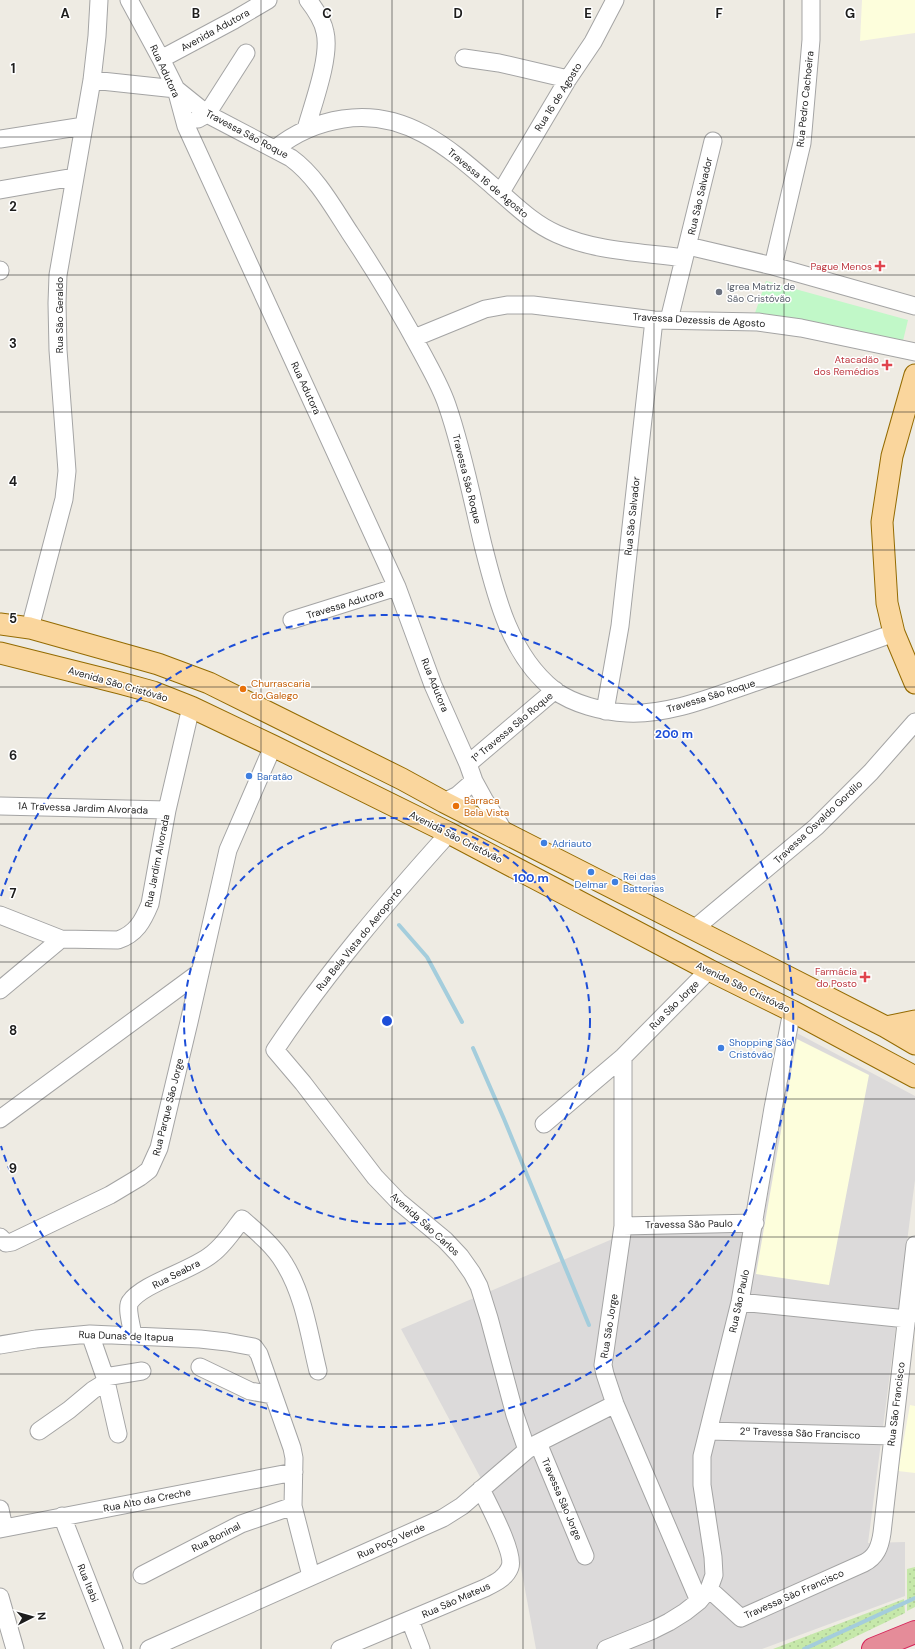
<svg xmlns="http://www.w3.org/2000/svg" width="915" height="1649" font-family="'DM Sans',sans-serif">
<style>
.residential{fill:#dcdada}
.education{fill:#fdfedc}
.grass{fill:url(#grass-dots)}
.park{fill:#c1f8c8}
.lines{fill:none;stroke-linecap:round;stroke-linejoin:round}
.stream{stroke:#a4cddc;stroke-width:4}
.minor-casing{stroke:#a4a4a4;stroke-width:19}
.major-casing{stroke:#946b02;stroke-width:23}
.highway-casing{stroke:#d6275b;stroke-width:24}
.minor{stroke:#fff;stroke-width:17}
.major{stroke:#fad69d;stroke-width:21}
.highway{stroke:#e58c99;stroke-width:22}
.grid{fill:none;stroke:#1d1d1d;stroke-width:1;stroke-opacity:0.55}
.ring{fill:none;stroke:#1d4ed8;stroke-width:2;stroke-dasharray:7 5}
.health-dot{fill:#e0444e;stroke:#fff;stroke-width:1.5}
.worship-dot{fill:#6b7280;stroke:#fff;stroke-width:1.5}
.food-dot{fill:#e8710a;stroke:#fff;stroke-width:1.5}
.shop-dot{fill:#3f7fe0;stroke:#fff;stroke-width:1.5}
.labels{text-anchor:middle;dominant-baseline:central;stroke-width:3;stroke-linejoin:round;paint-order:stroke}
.street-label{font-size:10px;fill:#1d1d1d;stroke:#fff}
.health-label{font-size:10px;fill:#be3a42;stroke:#fff;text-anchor:end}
.worship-label{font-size:10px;fill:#5b616d;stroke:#fff;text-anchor:start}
.food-label{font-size:10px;fill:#c56008;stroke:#fff;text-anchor:start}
.shop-label{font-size:10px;fill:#366cbe;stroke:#fff;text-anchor:start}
.grid-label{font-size:13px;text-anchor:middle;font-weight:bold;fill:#1d1d1d;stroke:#fff;stroke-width:3;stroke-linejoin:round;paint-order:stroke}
.centre{fill:#1d4ed8;stroke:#fff;stroke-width:2}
.ring-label{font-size:12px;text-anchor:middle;font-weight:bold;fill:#1d4ed8;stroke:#fff;stroke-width:3;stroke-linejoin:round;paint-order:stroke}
</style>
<defs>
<pattern id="grass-dots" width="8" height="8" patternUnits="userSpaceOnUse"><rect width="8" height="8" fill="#c6e8aa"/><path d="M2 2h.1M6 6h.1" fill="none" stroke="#aac792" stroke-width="1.8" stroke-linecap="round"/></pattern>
</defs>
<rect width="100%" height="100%" fill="#eeebe3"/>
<path class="residential" d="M795,1032L915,1096V1180L868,1543L905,1542V1596L762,1649H536L517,1546L401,1329L629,1232L762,1229Z"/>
<path class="education" d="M862,0H915V33L860,41Z
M797,1039L869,1075L829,1285L756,1274Z
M910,1405L915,1406V1473L898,1471Z"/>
<path class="grass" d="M915,1567V1607L907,1611V1569Z
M904,1599L905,1613L830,1649H773Z"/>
<path class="park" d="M766,281L908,320L902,345L754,316Z"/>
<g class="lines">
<path class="stream" d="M399,925L427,957L462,1022
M473,1048L504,1119L589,1325
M804,1649L915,1598"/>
<g class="minor-casing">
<path id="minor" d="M129,0L161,59L176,89L186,126L397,587L433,685L468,764L474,781L485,801L505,833
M464,58L499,63L568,79
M161,59L234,20L268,0
M92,80L176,89L207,114L291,158C316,176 333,207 350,233C376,272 400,312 422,353C431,370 441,387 447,405C463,451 472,499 483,545C496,597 510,655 554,690C573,704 603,712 627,713C670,715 712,697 753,683C800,667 847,650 894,633
M198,119L207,114L246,53
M306,129C313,104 331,56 325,32C323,21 315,9 308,0
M0,139L84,126
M275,149C296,132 317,123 343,119C406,109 450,149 494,187C514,204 532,223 557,234C597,252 641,252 684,258
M0,190L74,177
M501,192L568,79L593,42L615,0
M688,246L773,266L915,306
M773,266L802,143L811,40V0
M0,270V271
M669,320L713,141
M414,338L485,309L507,305H533L654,320L758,322L801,328L915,352
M292,620L397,587
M30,628L64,499L67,471L58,350L57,303L58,275L92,80L97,36L99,0
M605,711L620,626L654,320
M468,764L555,690
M444,802L458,795L474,781
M0,806L167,810
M449,833C387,902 327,972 275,1050L303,1083L375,1177L398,1201L445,1240L460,1256L472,1273L479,1286L489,1318L515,1415L527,1450
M0,915L61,939
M694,929L816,827L871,772L915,722
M0,990L61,939L118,940C136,934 143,921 150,904L167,810L191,707
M623,1057V1226L603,1365L605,1374L615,1404L699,1601
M0,1119L200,972
M544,1124L623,1057L709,970
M623,1226L755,1223
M0,1237L6,1243L12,1242L110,1195L140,1177L149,1170L159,1148L189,1022L228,850L273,746
M740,1302L907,1319
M90,1334L105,1377L118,1434
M133,1335C132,1328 126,1307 130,1302C143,1283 192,1271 212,1254C224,1245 233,1231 242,1219C257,1232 274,1246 284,1263C304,1295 309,1334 318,1371
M0,1345L36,1339L90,1334L200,1339L227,1342L254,1347L259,1354L292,1448L294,1458L293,1506L311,1576
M200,1367L250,1391L272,1395
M105,1377L142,1371
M39,1431L69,1410L93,1390L106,1382
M709,1431L892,1436
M538,1443L585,1556
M0,1509L4,1528
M62,1516L114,1649
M0,1529L294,1472
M142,1575L241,1524L293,1506
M709,1589L741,1618L864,1563C876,1557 880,1547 882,1533L915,1245
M0,1597L15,1649
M410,1620L421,1649
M149,1649L443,1518L462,1506L527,1450L538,1443L615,1404
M340,1649L485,1588C495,1583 506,1578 510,1567C515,1553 488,1504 481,1489
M606,1649L653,1630L669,1622L685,1612L699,1601L709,1589L714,1575L713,1557L702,1485V1456L740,1302L773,1108L792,1011"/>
</g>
<g class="major-casing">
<path id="major" d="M915,375L892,456L882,522L887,603L894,633L915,683
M0,624L30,628L158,664L209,683L402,779L444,802L886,1027L915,1044
M0,653L120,683L153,692L191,707L273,746L449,833L709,970L792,1011L915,1077
M886,1027L915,1021"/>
</g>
<g class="highway-casing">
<path id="highway" d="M873,1649L915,1632"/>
</g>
<use href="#minor" class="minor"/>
<use href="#major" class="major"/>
<use href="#highway" class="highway"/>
</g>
<path class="grid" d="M131,0V1649M261,0V1649M392,0V1649M523,0V1649M654,0V1649M784,0V1649M0,137H915M0,275H915M0,412H915M0,550H915M0,687H915M0,824H915M0,962H915M0,1099H915M0,1237H915M0,1374H915M0,1512H915"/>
<g class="ring">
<circle cx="387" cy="1021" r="203"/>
<path d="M1 896A406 406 0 1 1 1 1146"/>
</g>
<g class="health-dot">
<path d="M878 260h4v4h4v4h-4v4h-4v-4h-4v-4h4z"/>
<path d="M885 359h4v4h4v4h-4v4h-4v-4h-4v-4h4z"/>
<path d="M863 971h4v4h4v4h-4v4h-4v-4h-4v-4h4z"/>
</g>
<circle class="worship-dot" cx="719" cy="292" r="4"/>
<g class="food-dot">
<circle cx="243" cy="689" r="4"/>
<circle cx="456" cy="806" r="4"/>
</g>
<g class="shop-dot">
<circle cx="249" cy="776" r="4"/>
<circle cx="544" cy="843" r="4"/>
<circle cx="591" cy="872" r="4"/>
<circle cx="615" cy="882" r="4"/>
<circle cx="721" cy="1048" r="4"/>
</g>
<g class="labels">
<g class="street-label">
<text transform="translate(215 30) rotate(-29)">Avenida Adutora</text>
<text transform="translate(165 71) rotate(65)">Rua Adutora</text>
<text transform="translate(558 97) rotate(-58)">Rua 16 de Agosto</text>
<text transform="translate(805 99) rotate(-84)">Rua Pedro Cachoeira</text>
<text transform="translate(247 134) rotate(28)">Travessa São Roque</text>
<text transform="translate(488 183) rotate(40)">Travessa 16 de Agosto</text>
<text transform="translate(700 196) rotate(-77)">Rua São Salvador</text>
<text transform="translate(59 315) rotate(-90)">Rua São Geraldo</text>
<text transform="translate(699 320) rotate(3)">Travessa Dezessis de Agosto</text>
<text transform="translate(306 388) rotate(65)">Rua Adutora</text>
<text transform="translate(467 479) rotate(76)">Travessa São Roque</text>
<text transform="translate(632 516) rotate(-84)">Rua São Salvador</text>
<text transform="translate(345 604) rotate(-17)">Travessa Adutora</text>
<text transform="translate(118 684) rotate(16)">Avenida São Cristóvão</text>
<text transform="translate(435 685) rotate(68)">Rua Adutora</text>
<text transform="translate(711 696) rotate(-17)">Travessa São Roque</text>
<text transform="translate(512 727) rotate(-40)">1ª Travessa São Roque</text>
<text transform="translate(83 808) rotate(2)">1A Travessa Jardim Alvorada</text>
<text transform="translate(818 822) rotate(-43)">Travessa Osvaldo Gordilo</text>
<text transform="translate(456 837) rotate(27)">Avenida São Cristóvão</text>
<text transform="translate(157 861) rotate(-79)">Rua Jardim Alvorada</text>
<text transform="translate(359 939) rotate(-51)">Rua Bela Vista do Aeroporto</text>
<text transform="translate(743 987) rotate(26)">Avenida São Cristóvão</text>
<text transform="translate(674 1005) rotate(-45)">Rua São Jorge</text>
<text transform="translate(168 1107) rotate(-76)">Rua Parque São Jorge</text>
<text transform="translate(425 1224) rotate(42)">Avenida São Carlos</text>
<text transform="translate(689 1224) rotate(-1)">Travessa São Paulo</text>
<text transform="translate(176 1274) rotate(-27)">Rua Seabra</text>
<text transform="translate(739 1301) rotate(-78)">Rua São Paulo</text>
<text transform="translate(609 1326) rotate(-81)">Rua São Jorge</text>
<text transform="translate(126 1336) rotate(2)">Rua Dunas de Itapua</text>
<text transform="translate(896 1404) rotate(-83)">Rua São Francisco</text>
<text transform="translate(800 1433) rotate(2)">2ª Travessa São Francisco</text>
<text transform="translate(562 1499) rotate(67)">Travessa São Jorge</text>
<text transform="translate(147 1500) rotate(-11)">Rua Alto da Creche</text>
<text transform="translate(216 1537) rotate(-27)">Rua Boninal</text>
<text transform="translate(391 1541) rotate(-24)">Rua Poço Verde</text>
<text transform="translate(88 1583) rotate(68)">Rua Itabi</text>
<text transform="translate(794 1594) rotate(-24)">Travessa São Francisco</text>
<text transform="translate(456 1600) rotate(-24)">Rua São Mateus</text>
</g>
<g class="health-label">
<text x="872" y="266">Pague Menos</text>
<text x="879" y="359">Atacadão<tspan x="879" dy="12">dos Remédios</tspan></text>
<text x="857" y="971">Farmácia<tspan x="857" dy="12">do Posto</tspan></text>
</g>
<g class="worship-label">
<text x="727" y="286">Igrea Matriz de<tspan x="727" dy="12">São Cristóvão</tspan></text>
</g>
<g class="food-label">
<text x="251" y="683">Churrascaria<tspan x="251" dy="12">do Galego</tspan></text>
<text x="464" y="800">Barraca<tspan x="464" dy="12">Bela Vista</tspan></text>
</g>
<g class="shop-label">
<text x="257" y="776">Baratão</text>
<text x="552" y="843">Adriauto</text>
<text x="623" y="876">Rei das<tspan x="623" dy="12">Batterias</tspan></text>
<text x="591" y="884" text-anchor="middle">Delmar</text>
<text x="729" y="1042">Shopping São<tspan x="729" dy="12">Cristóvão</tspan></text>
</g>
</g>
<g class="grid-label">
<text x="65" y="18">A</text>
<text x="196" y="18">B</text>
<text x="327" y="18">C</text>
<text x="458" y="18">D</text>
<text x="588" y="18">E</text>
<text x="719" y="18">F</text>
<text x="850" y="18">G</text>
<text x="13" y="73">1</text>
<text x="13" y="211">2</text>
<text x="13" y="348">3</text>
<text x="13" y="486">4</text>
<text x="13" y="623">5</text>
<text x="13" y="760">6</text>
<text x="13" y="898">7</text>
<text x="13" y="1035">8</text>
<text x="13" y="1173">9</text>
</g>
<circle cx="387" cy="1021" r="6" class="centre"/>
<g class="ring-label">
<text x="674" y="738">200 m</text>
<text x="531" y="882">100 m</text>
</g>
<g transform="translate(32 1617) rotate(84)" stroke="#ffffff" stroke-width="3" paint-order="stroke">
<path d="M0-3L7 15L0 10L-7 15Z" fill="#1d1d1d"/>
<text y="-6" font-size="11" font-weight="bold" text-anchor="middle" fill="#1d1d1d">N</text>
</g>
</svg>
